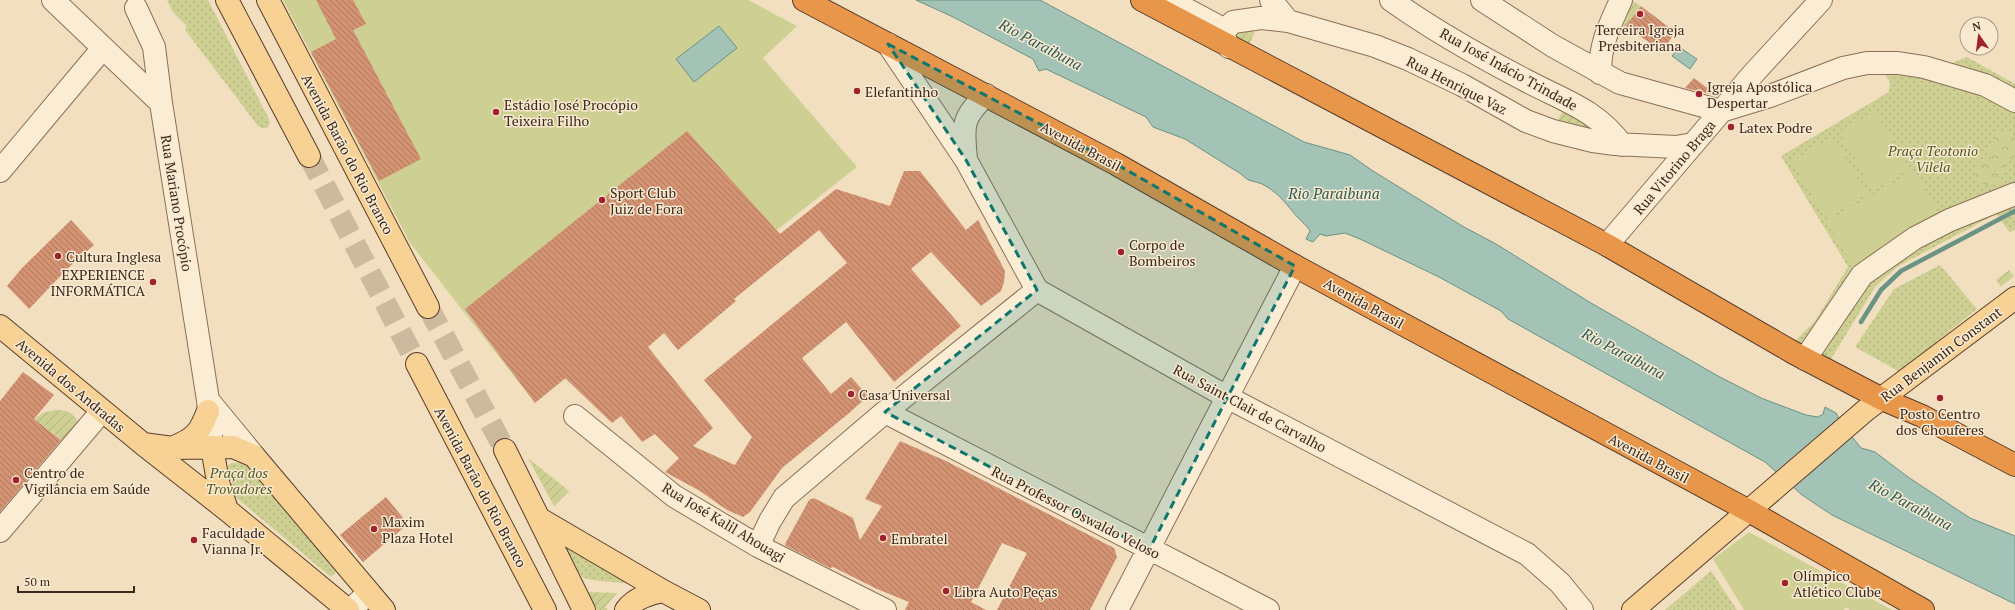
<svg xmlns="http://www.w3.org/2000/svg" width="2015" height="610" font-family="'PT Serif',serif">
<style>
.grass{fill:url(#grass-dots)}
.forest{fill:url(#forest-crowns)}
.garden{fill:url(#garden-furrows)}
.pitch{fill:#ced093}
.water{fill:#a3c3b7;stroke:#6a9285}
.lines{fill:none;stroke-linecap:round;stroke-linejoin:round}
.stream{stroke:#6a9285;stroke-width:4.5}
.building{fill:url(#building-back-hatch);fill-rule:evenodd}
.major-tunnel{stroke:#ccba9f;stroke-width:22;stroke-dasharray:22 11;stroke-linecap:butt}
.minor-casing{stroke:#8c6f56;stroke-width:24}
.major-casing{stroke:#593d2b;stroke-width:24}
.highway-casing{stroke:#593d2b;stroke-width:24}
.minor{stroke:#fbedd4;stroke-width:22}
.major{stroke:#f8d195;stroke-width:22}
.highway{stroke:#e8964a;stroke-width:22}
.marked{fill:#0f766e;fill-opacity:0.2;stroke:#0f766e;stroke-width:3;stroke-dasharray:8 5;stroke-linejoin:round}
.poi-dot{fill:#a0222d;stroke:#f8e9d0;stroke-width:1.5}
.labels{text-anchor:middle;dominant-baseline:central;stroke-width:3;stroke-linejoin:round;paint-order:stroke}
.poi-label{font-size:14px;fill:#3a281c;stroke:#f8e9d0;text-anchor:start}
.street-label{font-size:14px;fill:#3a281c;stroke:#f8e9d0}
.park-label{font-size:14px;font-style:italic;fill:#4f5921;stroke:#f8e9d0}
.water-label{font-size:15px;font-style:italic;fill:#2a5c54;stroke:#f8e9d0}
</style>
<defs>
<pattern id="grass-dots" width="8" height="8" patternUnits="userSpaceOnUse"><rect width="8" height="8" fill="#ced093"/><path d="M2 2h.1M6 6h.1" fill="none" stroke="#b2b37e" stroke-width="1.8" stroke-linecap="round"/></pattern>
<pattern id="forest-crowns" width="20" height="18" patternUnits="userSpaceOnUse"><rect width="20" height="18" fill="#ced093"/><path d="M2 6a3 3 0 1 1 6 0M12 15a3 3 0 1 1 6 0" fill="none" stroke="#b2b37e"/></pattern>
<pattern id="garden-furrows" width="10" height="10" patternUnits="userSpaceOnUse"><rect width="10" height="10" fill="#ced093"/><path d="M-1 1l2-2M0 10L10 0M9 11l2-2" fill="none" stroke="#b2b37e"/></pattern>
<pattern id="building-back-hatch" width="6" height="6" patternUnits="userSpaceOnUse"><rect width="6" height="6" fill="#d39373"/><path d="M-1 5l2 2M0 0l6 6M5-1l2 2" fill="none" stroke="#ac785e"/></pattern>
</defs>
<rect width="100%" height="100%" fill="#f1dfc0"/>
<path class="grass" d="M167,0H208L269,119L270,124L267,128H262L258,126L185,30L187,26L172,11Z
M1895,55L1952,63L1967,57L2015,84V229L2010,233L1996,214L1897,267L1875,287L1828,364L1793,343L1815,321L1848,267L1781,156L1889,92L1890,82L1882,71L1869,67L1762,106L1769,82L1775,87Z
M1940,265L1977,309L1900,372L1855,347L1894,289Z
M231,463H238L247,466L337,571L331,577L226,489L224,469Z
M563,545L629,579L624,583L591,580L582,577Z
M1711,571L1737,610H1665Z"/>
<path class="forest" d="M2000,129L2009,133L2015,138V161L2006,159L2005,162L2007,166L1999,184L1989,186L1976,182L1975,164L1977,162L1990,160C1990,149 1983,150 1995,141L1996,133Z"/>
<path class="garden" d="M1631,0L1641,6L1625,27L1621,24Z
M1243,27L1255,32L1248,47L1235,40L1234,31Z
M1567,104L1617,142L1554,126Z
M2009,270L2014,276L2001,287L1996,280Z
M55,410C66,410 73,412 78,422L66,443L34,419L43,413Z
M528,458L569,491L554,506Z
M588,592L617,593L605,607L608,610H597Z"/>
<path class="pitch" d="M283,0H748L797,26L763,58L857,167L777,230L767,220L535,403L410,243Z
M1875,111L1909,169L1873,190L1839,132Z
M1833,137L1867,194L1825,218L1792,161Z
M1914,171L1940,215L1854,267L1827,222Z
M1749,532L1892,610H1850L1846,607L1844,610H1744L1713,559Z"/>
<path class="water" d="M916,0H1040L1304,142L1350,155L1373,171L1464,227L1496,244L1591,303L1718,376L1761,398L1806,415L1818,417L1823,414L1825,407L1836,413L1842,424L1861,448L1875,452L1908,477L1970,518L2015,536V604L1832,515L1802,495L1765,462L1508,319L1501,311L1439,277L1360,239L1345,233L1326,236L1320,234L1313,242L1306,239L1310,231C1305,223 1299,220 1294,213C1284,201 1276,191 1262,184C1252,180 1250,183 1241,174L1185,139L1153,127L1146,117L1046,69L1039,71L1033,59L953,17Z
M719,26L737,48L694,82L676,59Z
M1679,47L1697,59L1690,69L1672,56Z"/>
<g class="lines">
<path class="stream" d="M1861,322L1881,290L1901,271L2015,211"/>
</g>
<path class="building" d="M316,0H353L366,24L353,30L421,159L379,181L311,52L336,39Z
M1641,6L1675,32L1663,51L1625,27Z
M1694,78L1718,96L1685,88Z
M687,131L780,234L836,189L890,206L904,171H920L966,230L978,220L1005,271L1004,282L1001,291L981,306L931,252L911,269L961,326L894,382L846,322L802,358L831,394L851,377L868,396L848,414L782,468L750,512L743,517L727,510L700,491L665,472L679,458L655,434L642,442L621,416L612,423L565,378L535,403L465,309ZM819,230L847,263L704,380L752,437L735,465L693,446L713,428L648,347L664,333L678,350L736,301L734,299Z
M71,220L94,245L68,268L29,309L7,286L22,268Z
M23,372L54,395L34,419L61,440L0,512V401Z
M900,441L946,461L1114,548L1117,557L1090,610H997L1027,553L1002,543L971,602L986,610H905L909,602L877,589L833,567L830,568L786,546L785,544L809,500L814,498L853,518L860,540L882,506L865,499Z
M386,497L408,524L363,562L340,535Z"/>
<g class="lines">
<path class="major-tunnel" d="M309,156L417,364
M428,307L505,450"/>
<g class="minor-casing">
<path id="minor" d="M53,0L161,103
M1169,0L1225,30
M1271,0L1288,21
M1391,0C1433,30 1479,56 1525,80C1562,100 1596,109 1622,145
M1482,0L1553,46L1620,83L1721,111L1770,96L1843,68L1867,63H1898L1924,67L1985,85L2015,101
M136,8L154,47L161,103L208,400L212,447
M888,44L966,160L1037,290L1227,397L1527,554L1560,583L1582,610
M1229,47L1224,37L1225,30L1233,22L1261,18L1288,21L1375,46L1408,59L1462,85L1526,121L1553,131L1593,141L1615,144L1676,147L1693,144
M1600,73C1600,43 1609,27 1621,0
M966,159C963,127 961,118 986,95
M0,171L103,48
M1607,245L1753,74L1821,0
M1805,359L1862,275L1915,238L1950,220L2015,194
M208,400L254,456
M885,412L1268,610
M575,416L674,496L758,546L885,610
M0,531L102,411
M758,546L770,521L784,498L885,412L1037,290
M350,610L369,593
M1117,610L1295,266"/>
</g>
<g class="major-casing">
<path id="major" d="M227,0L309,156
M268,0L428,307
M0,326L143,444L227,510L348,610
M417,364L545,610
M143,444L173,448L233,447L254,456L384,610
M174,447C196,438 200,432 208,411
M212,447L218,482L227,510
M505,450L584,610
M540,519L663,591L699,610
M626,610C635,598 649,594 663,591
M1633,610L1866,410L2015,298"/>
</g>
<g class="highway-casing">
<path id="highway" d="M804,0L1116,164L1295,266L1749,511L1923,610
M1142,0L1607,245L1794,353L1882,399L1922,416L2015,465"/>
</g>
<use href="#minor" class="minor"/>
<use href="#major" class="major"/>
<use href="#highway" class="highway"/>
</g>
<path class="marked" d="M888,44L1116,164L1295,266L1149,550L885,412L1037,290L966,160Z"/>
<g class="poi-dot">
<circle cx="1640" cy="14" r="4"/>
<circle cx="857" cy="91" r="4"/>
<circle cx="1699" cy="94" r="4"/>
<circle cx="496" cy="112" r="4"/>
<circle cx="1731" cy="127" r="4"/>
<circle cx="602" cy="200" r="4"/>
<circle cx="1121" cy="252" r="4"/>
<circle cx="58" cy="256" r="4"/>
<circle cx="153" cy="282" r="4"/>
<circle cx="851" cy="394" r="4"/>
<circle cx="1940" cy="398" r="4"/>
<circle cx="16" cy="480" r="4"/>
<circle cx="374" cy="529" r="4"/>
<circle cx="883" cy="538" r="4"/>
<circle cx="194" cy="540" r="4"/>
<circle cx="1785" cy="583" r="4"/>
<circle cx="946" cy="591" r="4"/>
</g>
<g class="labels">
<g class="poi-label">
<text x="1640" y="29" text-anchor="middle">Terceira Igreja<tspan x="1640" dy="16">Presbiteriana</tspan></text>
<text x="1707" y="86">Igreja Apostólica<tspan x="1707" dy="16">Despertar</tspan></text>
<text x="865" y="91">Elefantinho</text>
<text x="504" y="104">Estádio José Procópio<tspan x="504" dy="16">Teixeira Filho</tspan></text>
<text x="1739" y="127">Latex Podre</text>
<text x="610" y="192">Sport Club<tspan x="610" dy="16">Juiz de Fora</tspan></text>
<text x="1129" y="244">Corpo de<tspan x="1129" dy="16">Bombeiros</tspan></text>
<text x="66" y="256">Cultura Inglesa</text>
<text x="145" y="274" text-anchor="end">EXPERIENCE<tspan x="145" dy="16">INFORMÁTICA</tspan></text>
<text x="859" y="394">Casa Universal</text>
<text x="1940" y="413" text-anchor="middle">Posto Centro<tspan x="1940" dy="16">dos Chouferes</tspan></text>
<text x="24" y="472">Centro de<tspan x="24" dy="16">Vigilância em Saúde</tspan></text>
<text x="382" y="521">Maxim<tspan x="382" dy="16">Plaza Hotel</tspan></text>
<text x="202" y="532">Faculdade<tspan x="202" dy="16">Vianna Jr.</tspan></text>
<text x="891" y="538">Embratel</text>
<text x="1793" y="575">Olímpico<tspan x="1793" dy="16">Atlético Clube</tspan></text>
<text x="954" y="591">Libra Auto Peças</text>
</g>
<g class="street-label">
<text transform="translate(1509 69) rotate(29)">Rua José Inácio Trindade</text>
<text transform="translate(1457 85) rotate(27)">Rua Henrique Vaz</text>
<text transform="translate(1081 146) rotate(28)">Avenida Brasil</text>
<text transform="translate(348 154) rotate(62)">Avenida Barão do Rio Branco</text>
<text transform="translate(1674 167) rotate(-50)">Rua Vitorino Braga</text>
<text transform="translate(177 203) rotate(81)">Rua Mariano Procópio</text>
<text transform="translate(1364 303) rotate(29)">Avenida Brasil</text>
<text transform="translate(1941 354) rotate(-37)">Rua Benjamin Constant</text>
<text transform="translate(71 385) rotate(40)">Avenida dos Andradas</text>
<text transform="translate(1250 408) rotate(28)">Rua Saint Clair de Carvalho</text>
<text transform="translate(1649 458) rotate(28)">Avenida Brasil</text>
<text transform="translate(481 487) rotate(62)">Avenida Barão do Rio Branco</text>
<text transform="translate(1076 512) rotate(27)">Rua Professor Oswaldo Veloso</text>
<text transform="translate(724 522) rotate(31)">Rua José Kalil Ahouagi</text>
</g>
<g class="park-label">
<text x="1933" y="150">Praça Teotonio<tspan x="1933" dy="16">Vilela</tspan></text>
<text x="239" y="472">Praça dos<tspan x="239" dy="16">Trovadores</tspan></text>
</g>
<g class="water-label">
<text transform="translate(1041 44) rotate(28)">Rio Paraibuna</text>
<text x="1334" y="193">Rio Paraibuna</text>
<text transform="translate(1624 353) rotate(28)">Rio Paraibuna</text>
<text transform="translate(1911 504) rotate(28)">Rio Paraibuna</text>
</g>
</g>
<g transform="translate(1979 36) rotate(346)"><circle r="19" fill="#f8e9d0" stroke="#ac9c88"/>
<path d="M0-3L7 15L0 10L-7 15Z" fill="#a0222d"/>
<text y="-6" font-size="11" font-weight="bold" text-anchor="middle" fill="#3a281c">N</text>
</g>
<path d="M18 586v6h116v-6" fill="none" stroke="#3a281c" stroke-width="2"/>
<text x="24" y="586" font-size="12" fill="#3a281c" stroke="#f8e9d0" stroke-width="3" paint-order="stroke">50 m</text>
</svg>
